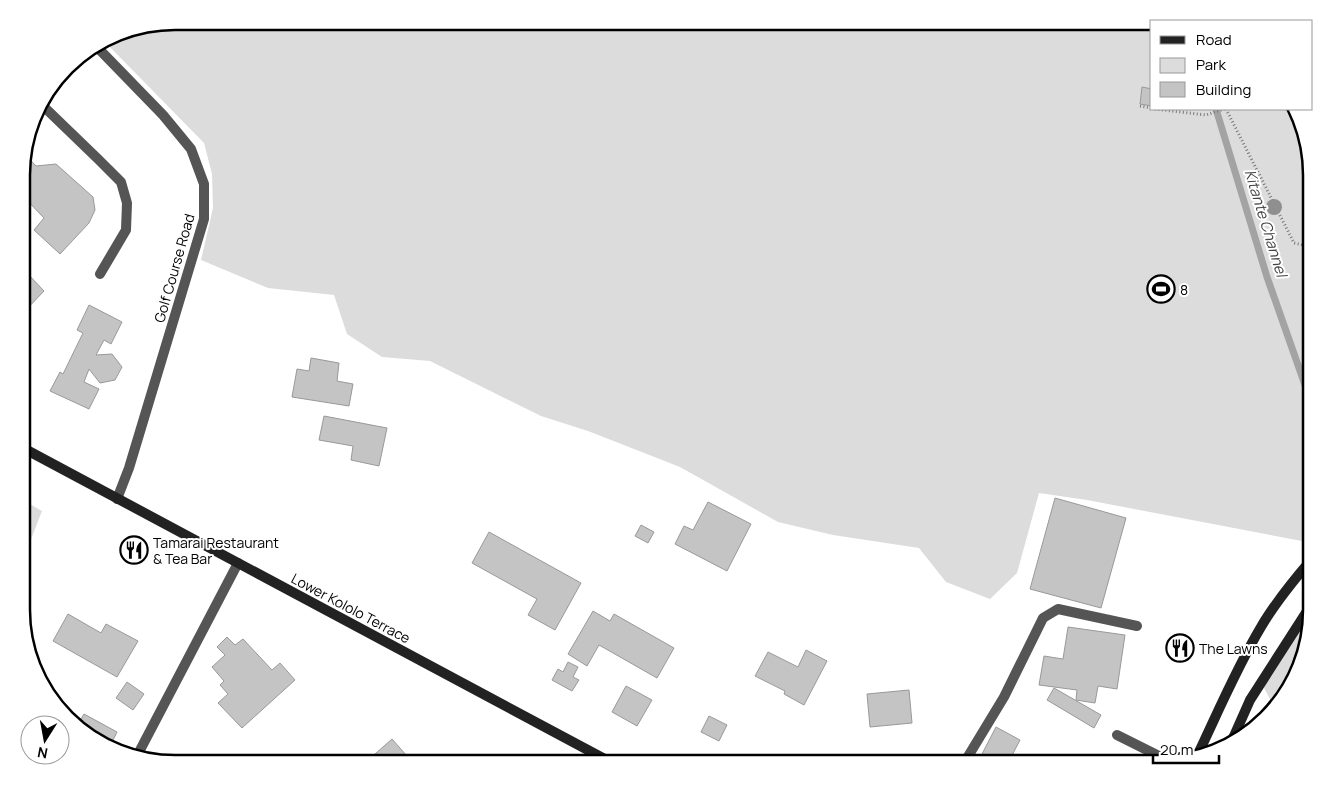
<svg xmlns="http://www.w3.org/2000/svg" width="1333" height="785" font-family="Manrope,sans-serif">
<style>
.green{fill:#dcdcdc}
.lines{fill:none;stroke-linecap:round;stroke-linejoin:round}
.stream{stroke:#a3a3a3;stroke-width:7}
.building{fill:#c4c4c4;stroke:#999}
.path{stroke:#777;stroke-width:3;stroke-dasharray:1 2.5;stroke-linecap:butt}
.lane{stroke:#555;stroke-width:10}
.street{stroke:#555;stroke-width:10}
.secondary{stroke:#222;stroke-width:10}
.tree{fill:#8f8f8f}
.labels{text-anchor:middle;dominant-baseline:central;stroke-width:4;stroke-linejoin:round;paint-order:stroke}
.street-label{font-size:14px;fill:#000;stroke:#fff}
.poi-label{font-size:14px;fill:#000;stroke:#fff;text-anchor:start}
.water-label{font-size:15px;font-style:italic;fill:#444;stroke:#fff}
.rim{fill:none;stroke:#000;stroke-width:2.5}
</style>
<rect width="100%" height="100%" fill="#fff"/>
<path class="green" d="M175,21H1152V109H1294L1311,165V537L1307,542L1087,500L1039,493L1017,573L990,599L946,582L919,548L833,535L778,522L680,467L588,431L541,416L430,361L382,357L347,334L334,295L268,288L201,260L213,208L212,174L204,143L104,41L116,33Z
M23,500L42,511L23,560Z
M1311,609V620L1291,687L1273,705L1262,684Z"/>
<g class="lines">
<path class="stream" d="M1216,109L1267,277L1311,402"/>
</g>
<path class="building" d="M1142,87L1152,89V106L1140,104Z
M23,152L36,166L56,164L93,197L95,210L89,223L60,254L34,230L44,218L23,196Z
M27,273L44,291L23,313V277Z
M89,305L122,322L111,344L104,340L96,355L112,354L122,367L115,380L100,383L89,369L84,382L99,389L89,409L50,391L60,372L63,374L83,333L77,330Z
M311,358L339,363L337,381L353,384L349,406L292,397L297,369L309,371Z
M324,416L387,428L379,466L351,460L353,446L319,440Z
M1055,498L1126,518L1101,608L1030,589Z
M708,502L751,524L727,571L675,544L684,526L693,530Z
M641,525L654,532L648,543L635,536Z
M489,532L581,583L555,630L528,615L537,599L472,563Z
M593,611L610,621L614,614L674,648L657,678L599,645L587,666L568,654Z
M68,614L101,633L106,624L138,641L117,677L53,641Z
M1068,627L1125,635L1117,689L1098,686L1095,703L1076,700L1077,690L1039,685L1044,656L1063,659Z
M227,637L235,645L243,639L272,670L280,663L295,680L242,728L218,703L228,694L220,685L224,681L212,667L225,655L217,647Z
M806,650L827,661L804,705L784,694L785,691L755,676L768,652L798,667Z
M568,662L578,667L573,677L579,680L572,691L552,680L558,669L563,672Z
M127,682L144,694L133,710L116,698Z
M626,686L652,700L637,726L612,712Z
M1054,688L1101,715L1094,728L1047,700Z
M909,690L912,723L870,727L867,694Z
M84,714L117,732L110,746L98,743L78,724Z
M709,716L727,725L719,741L701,732Z
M996,727L1020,740L1008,763H1000L982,754Z
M392,739L414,764H368L366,762Z
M426,757L432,764H418Z"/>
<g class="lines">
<path class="path" d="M1140,106L1152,108
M1155,109L1206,115L1224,109
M1226,109L1294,243L1311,247"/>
<path class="lane" d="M40,103L98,159L121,182L127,203L126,230L100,274
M1117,735L1171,762
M964,763L1004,697L1043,618L1058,609L1137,626"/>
<path class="street" d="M96,46L163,115L191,149L204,184V219L129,468L117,499
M138,754L238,563"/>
<path class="secondary" d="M23,448L614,764
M1230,745L1250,700L1311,605
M1198,754C1218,712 1237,667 1261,627C1275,603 1293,581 1311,560"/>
</g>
<circle class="tree" cx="1274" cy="207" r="8"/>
<defs>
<g id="stadium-ring" transform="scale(1.4375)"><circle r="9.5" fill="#fff" stroke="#000" stroke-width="1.5"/><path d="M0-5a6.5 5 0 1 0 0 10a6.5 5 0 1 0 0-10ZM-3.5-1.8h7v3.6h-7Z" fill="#000"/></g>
<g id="restaurant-ring" transform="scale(1.4375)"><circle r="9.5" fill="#fff" stroke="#000" stroke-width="1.5"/><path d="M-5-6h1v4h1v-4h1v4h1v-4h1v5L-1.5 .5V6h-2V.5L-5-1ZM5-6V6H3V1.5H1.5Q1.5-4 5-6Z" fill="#000"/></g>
</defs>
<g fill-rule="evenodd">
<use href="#stadium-ring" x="1161" y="289"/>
<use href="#restaurant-ring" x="134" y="550"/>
<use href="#restaurant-ring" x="1180" y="648"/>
</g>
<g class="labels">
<g class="street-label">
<text transform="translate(174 268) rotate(-74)">Golf Course Road</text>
<text transform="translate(351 608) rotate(28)">Lower Kololo Terrace</text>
</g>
<g class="poi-label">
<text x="1180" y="289">8</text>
<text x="153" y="542">Tamarai Restaurant<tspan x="153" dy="16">&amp; Tea Bar</tspan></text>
<text x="1199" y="648">The Lawns</text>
</g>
<g class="water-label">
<text transform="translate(1266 223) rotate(73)">Kitante Channel</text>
</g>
</g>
<path d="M0 0H1333V785H0ZM175 30H1158A145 145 0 0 1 1303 175V610A145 145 0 0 1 1158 755H175A145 145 0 0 1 30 610V175A145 145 0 0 1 175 30Z" fill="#fff" fill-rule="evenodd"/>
<path class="rim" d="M175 30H1158A145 145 0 0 1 1303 175V610A145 145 0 0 1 1158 755H175A145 145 0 0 1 30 610V175A145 145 0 0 1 175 30Z"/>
<rect x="1150" y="20" width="162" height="90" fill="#ffffff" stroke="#999999"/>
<rect x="1160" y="36" width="25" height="8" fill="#222222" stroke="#999999"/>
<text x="1196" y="45" font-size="15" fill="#000000">Road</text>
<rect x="1160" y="58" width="25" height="15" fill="#dcdcdc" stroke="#999999"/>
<text x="1196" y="70" font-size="15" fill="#000000">Park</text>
<rect x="1160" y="82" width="25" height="15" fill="#c4c4c4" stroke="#999999"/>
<text x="1196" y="95" font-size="15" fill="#000000">Building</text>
<g transform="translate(45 740) rotate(191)"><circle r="24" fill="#ffffff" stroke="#999999"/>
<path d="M0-4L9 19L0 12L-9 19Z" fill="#000000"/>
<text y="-8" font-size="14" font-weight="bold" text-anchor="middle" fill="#000000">N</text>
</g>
<path d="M1153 755v8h66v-8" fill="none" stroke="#000000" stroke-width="2.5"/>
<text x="1160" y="755" font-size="15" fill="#000000" stroke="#ffffff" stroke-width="4" paint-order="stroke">20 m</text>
</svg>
